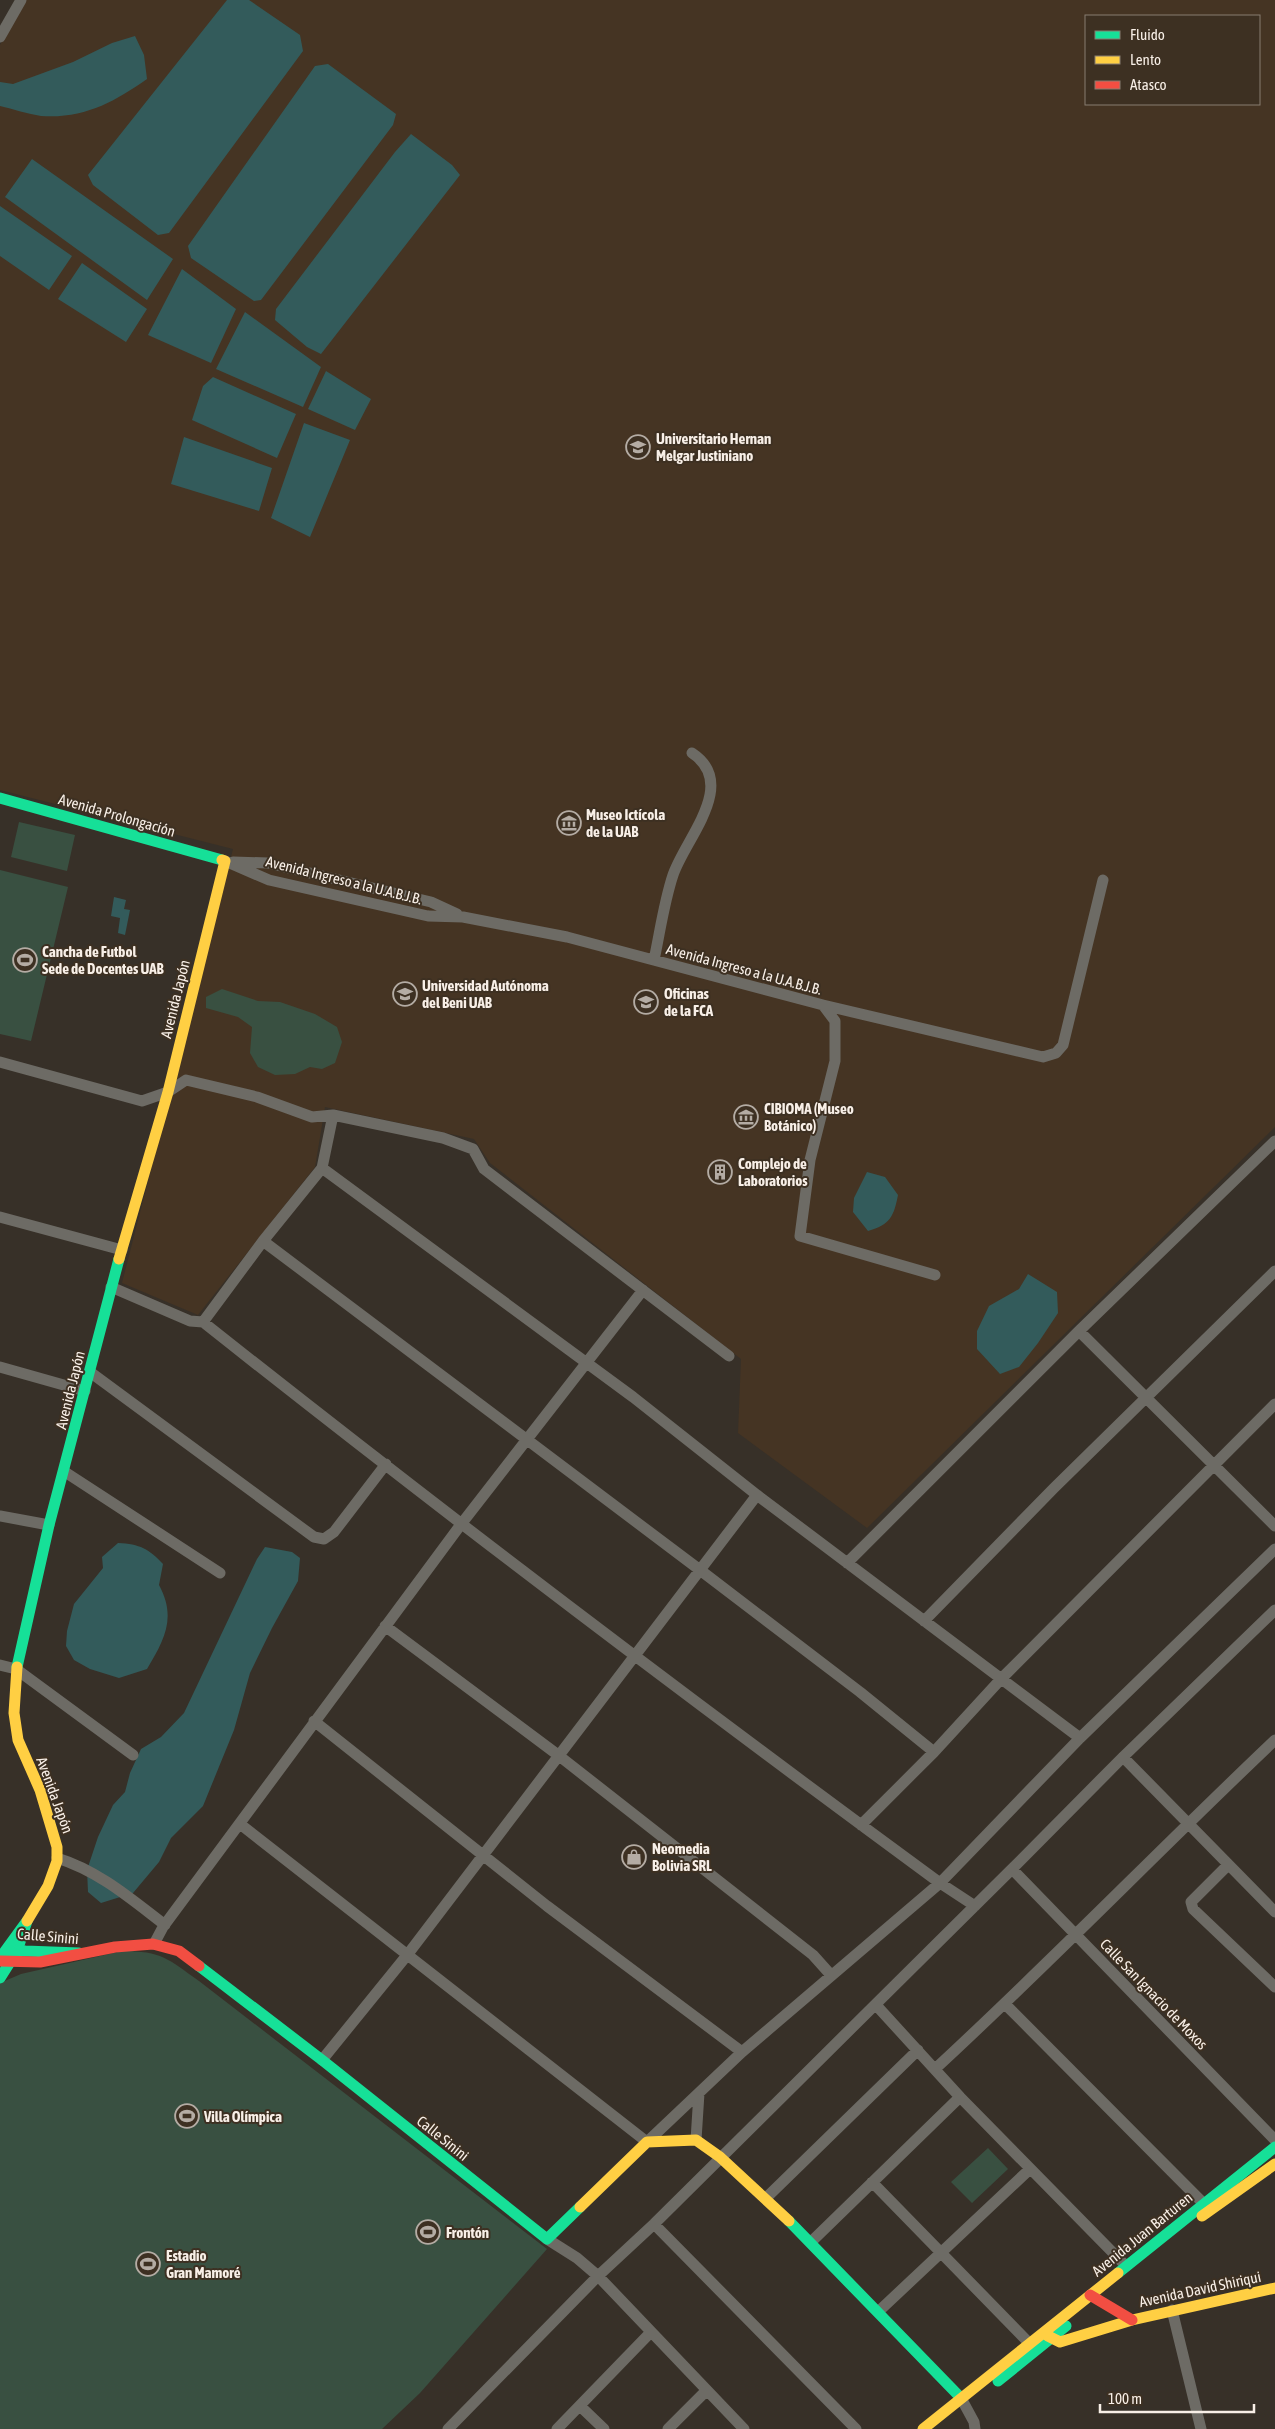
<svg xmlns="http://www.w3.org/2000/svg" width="1275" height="2429" font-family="'Asap Condensed',sans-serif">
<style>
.built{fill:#453423;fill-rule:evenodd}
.green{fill:#395041}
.water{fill:#335b5b}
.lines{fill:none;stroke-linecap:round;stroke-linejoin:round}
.street{stroke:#6d6b65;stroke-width:11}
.fast{stroke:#16e098;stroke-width:11}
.slow{stroke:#ffcf43;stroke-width:11}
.jam{stroke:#f24e42;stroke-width:11}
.labels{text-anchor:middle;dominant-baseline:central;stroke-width:4;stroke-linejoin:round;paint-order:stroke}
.poi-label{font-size:15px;font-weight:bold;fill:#f8efe7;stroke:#3d3022;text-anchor:start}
.street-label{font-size:15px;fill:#f8efe7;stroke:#3d3022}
</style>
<rect width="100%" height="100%" fill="#373028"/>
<path class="built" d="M24,0H1275V1127L867,1528L738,1433L741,1359L490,1163L474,1139L325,1107L315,1167L198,1315L122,1283L233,849L0,790V45ZM1086,16H1259V104H1086Z"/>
<path class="green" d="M19,822L75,835L67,871L11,857Z
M0,870L68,887L31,1041L0,1034Z
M222,989L258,1001L280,1002L315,1014L337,1027L342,1042L335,1063L322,1069L310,1067L295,1074L275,1075L258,1067L250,1053L252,1027L238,1017L206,1008V997Z
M122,1951C162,1951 168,1959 199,1981L547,2249L420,2393L382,2429H0V1983L21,1974Z
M988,2148L1008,2169L972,2203L951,2182Z"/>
<path class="water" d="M227,0H249L300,35L303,51L169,233L158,235L93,185L88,175Z
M135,36L144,55L147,79C114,102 84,119 41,116C28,114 13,109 0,106V82L13,84L73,62L112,43Z
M328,64L396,114L393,125L261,300L254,301L191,258L188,246L315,66Z
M411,134L452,165L460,175L321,354L307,347L275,320L276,309L395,152Z
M32,159L173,259L147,300L5,197Z
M0,206L72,256L49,290L0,256Z
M82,263L147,309L126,342L58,299Z
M182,269L236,309L211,363L148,335Z
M245,312L321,367L303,407L216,369Z
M326,371L371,399L355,430L308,409Z
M213,377L296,414L277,458L192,420L203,386Z
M304,423L350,440L310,537L271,518Z
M184,437L272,468L259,511L171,484Z
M114,897L126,900L124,909L130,910L125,935L118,933L120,918L111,916Z
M867,1172L885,1177L898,1195C894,1216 890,1225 868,1231L853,1212L854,1198Z
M1028,1274L1057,1292L1058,1313L1038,1343L1019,1367L1000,1374L977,1349V1331L989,1306L1019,1289Z
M118,1543C140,1544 149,1549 163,1564L159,1585C177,1618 164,1640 147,1669L119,1678L90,1669L74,1660L66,1646L67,1631L74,1604L103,1568L102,1557Z
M265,1547L292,1552L300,1558L298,1581L272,1628L250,1673L234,1730L203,1806L171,1838L159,1862L133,1893L101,1903L88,1892L87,1870L98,1837L113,1805L125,1792L130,1773L141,1749L161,1737L184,1713L257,1559Z"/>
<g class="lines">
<path class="street" d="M0,37L21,0
M225,861L269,880L428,916L463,917L567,937L823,1005L835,1021V1061L810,1160L800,1236L935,1275
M233,862L268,863L431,902L457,914
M654,960C660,932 664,902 673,875C685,839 739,784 692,753
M823,1005L1043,1057L1056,1053L1063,1045L1103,880
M0,1062L142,1101L168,1092L186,1080L257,1097L312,1117L333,1115L443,1138L473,1149L484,1169L729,1356
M333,1115L322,1168L633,1397L757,1495L1080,1738
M0,1217L122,1250
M263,1241L700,1570L860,1692L934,1752
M111,1287L190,1321L203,1322C445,1514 691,1700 940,1883L1080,1738L1275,1549
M203,1322L263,1241L322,1168
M1079,1331L1275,1526
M0,1367L85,1391
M90,1372L314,1537L324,1539L334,1532L386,1464
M65,1472L220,1573
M0,1516L49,1525
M847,1563L1079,1331L1275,1141
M924,1621L1054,1488L1275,1271
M385,1626L558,1755L813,1955L830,1974
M0,1665L16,1669L133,1755
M314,1721L547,1906L742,2052
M1123,1757L1275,1912
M240,1824L647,2142L742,2052L940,1883L975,1906
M861,1825L934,1752L1001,1679L1275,1404
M57,1858C99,1871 131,1899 165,1925
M1228,1865L1191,1902L1193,1909L1275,1987
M1012,1869L1275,2140
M154,1944L163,1927L462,1523L643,1290
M1005,2004L1203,2203
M876,2005L960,2097L1126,2266
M322,2060L408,1954L757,1495
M935,2069C1051,1962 1161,1848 1275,1740
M696,2140L699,2093
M872,2182L1035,2349
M766,2198L918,2050
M654,2224L856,2429
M547,2239L577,2258L598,2276L744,2429
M811,2242L960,2097
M1172,2310L1201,2429
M879,2311L1030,2169
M961,2398L974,2422L975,2429
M580,2406L604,2429
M448,2429L598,2276L654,2224L1012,1869L1123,1757L1275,1610
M557,2429L651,2332
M668,2429L706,2391"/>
<path class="fast" d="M0,798L222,860
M17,1667L49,1525L119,1259
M8,1948L25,1951L79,1953
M0,1958L27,1921L17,1951L0,1978
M199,1966L322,2060L547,2239L580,2207
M789,2221L961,2398
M1118,2273L1275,2147
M998,2381L1066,2326"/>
<path class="slow" d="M119,1259L168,1092L225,861L222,860
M17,1667L14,1713L18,1740L40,1790L57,1847V1861L48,1886L27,1921
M580,2207L647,2142L696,2140L720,2157L789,2221
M1202,2216L1275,2164
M1048,2336L1060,2342L1132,2320L1275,2288
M923,2429L1118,2273"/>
<path class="jam" d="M0,1961L40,1962L115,1947L153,1944L179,1951L199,1966
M1090,2295L1132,2320"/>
</g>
<defs>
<g id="university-ring" transform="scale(1.25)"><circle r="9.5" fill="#3d3022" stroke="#b4aca4" stroke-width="1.5"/><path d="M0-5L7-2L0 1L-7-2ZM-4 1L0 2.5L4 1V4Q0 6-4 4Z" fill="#b4aca4"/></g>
<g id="museum-ring" transform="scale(1.25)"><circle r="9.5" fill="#3d3022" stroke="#b4aca4" stroke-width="1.5"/><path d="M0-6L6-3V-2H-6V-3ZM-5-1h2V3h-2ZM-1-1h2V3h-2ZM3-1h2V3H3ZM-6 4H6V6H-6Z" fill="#b4aca4"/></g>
<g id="stadium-ring" transform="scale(1.25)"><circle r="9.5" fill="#3d3022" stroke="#b4aca4" stroke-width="1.5"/><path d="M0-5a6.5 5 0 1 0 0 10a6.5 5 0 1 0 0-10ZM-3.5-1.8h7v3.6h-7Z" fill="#b4aca4"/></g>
<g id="building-ring" transform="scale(1.25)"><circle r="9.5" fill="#3d3022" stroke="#b4aca4" stroke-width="1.5"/><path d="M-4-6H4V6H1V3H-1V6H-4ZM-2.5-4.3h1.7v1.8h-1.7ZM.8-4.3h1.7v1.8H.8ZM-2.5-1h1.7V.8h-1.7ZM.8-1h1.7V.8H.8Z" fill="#b4aca4"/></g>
<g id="shop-ring" transform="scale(1.25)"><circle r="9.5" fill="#3d3022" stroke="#b4aca4" stroke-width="1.5"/><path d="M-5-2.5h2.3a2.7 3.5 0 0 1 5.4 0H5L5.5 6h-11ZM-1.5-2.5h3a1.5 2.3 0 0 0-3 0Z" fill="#b4aca4"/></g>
</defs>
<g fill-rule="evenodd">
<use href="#university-ring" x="638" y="447"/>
<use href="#museum-ring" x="569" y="823"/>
<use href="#stadium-ring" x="25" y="960"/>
<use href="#university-ring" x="405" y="994"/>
<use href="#university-ring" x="646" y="1002"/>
<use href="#museum-ring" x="746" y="1117"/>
<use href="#building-ring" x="720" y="1172"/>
<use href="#shop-ring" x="634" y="1857"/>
<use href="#stadium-ring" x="187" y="2116"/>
<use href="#stadium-ring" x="428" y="2232"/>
<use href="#stadium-ring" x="148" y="2264"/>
</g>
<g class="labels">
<g class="poi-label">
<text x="656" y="438">Universitario Hernan<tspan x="656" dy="17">Melgar Justiniano</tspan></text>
<text x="586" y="814">Museo Ictícola<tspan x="586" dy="17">de la UAB</tspan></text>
<text x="42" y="951">Cancha de Futbol<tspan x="42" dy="17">Sede de Docentes UAB</tspan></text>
<text x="422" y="985">Universidad Autónoma<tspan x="422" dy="17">del Beni UAB</tspan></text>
<text x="664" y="993">Oficinas<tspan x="664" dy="17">de la FCA</tspan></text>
<text x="764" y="1108">CIBIOMA (Museo<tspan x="764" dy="17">Botánico)</tspan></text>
<text x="738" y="1163">Complejo de<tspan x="738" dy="17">Laboratorios</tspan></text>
<text x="652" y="1848">Neomedia<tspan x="652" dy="17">Bolivia SRL</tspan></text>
<text x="204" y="2116">Villa Olímpica</text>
<text x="446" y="2232">Frontón</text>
<text x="166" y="2255">Estadio<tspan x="166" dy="17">Gran Mamoré</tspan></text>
</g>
<g class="street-label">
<text transform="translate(117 815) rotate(16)">Avenida Prolongación</text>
<text transform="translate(344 880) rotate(14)">Avenida Ingreso a la U.A.B.J.B.</text>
<text transform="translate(744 969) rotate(15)">Avenida Ingreso a la U.A.B.J.B.</text>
<text transform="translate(175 999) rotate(-76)">Avenida Japón</text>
<text transform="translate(70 1390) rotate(-76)">Avenida Japón</text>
<text transform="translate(55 1795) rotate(70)">Avenida Japón</text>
<text transform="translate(48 1936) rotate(5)">Calle Sinini</text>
<text transform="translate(1154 1994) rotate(46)">Calle San Ignacio de Moxos</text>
<text transform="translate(443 2138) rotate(39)">Calle Sinini</text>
<text transform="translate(1142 2234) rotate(-39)">Avenida Juan Barturen</text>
<text transform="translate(1200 2289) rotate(-12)">Avenida David Shiriqui</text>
</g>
</g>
<rect x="1085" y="15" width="175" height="90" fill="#3d3022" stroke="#887c71"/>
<rect x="1095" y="31" width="25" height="8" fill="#16e098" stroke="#887c71"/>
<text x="1130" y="40" font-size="15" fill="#f8efe7">Fluido</text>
<rect x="1095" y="56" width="25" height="8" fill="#ffcf43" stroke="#887c71"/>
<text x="1130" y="65" font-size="15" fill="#f8efe7">Lento</text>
<rect x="1095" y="81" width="25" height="8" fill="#f24e42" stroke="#887c71"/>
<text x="1130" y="90" font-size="15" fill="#f8efe7">Atasco</text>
<path d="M1100 2404v8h154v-8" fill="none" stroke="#f8efe7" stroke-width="2.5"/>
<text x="1108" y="2404" font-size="15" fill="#f8efe7" stroke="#3d3022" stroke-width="4" paint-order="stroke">100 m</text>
</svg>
